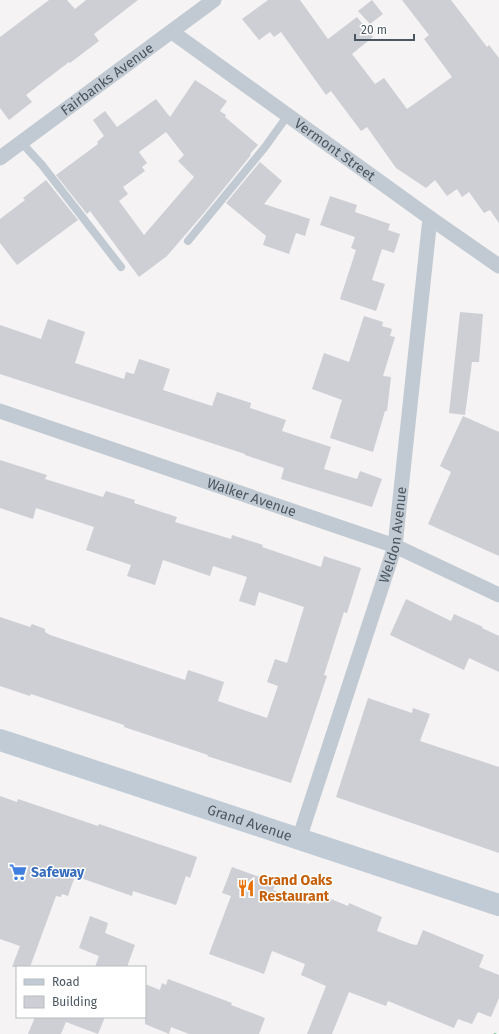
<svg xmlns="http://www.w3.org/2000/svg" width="499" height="1034" font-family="'Fira Sans',sans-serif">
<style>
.building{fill:#cdcfd5;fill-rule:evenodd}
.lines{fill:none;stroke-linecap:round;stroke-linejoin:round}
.path{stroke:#7ad0a6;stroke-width:2.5;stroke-dasharray:3 2;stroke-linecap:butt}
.service{stroke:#c1cad2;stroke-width:8}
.minor{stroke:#c1cad2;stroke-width:15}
.secondary{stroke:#c1cbd6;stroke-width:22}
.labels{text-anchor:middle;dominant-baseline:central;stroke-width:3;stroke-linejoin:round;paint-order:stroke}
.street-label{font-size:14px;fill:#4a5661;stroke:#fff}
.shop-label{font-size:14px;font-weight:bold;fill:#366cbe;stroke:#fff;text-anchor:start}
.food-label{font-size:14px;font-weight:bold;fill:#c56008;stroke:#fff;text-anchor:start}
</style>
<rect width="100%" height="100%" fill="#f5f3f3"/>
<path class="building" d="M49,0H67L75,9L86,0H138L94,34L99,41L70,63L69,62L26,95L32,102L9,120L0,108V37Z
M268,0H300L328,39L357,17L373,37L352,54L375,84L384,78L407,109L452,77L424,39L429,35L402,0H451L487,47L489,45L499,58V223L490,210L484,213L469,192L462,197L457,189L447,196L435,180L426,188L396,168L367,127L361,131L331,91L326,95L281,32L274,37L270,32L259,40L242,19Z
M372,0L383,14L370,24L358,11Z
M195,80L227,101L220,111L226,115L225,117L258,145L250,154L251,155L204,213L167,256L139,277L90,211L87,214L56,175L98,144L97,142L104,136L93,120L105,111L117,127L156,99L170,117ZM166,132L184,155L178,161L194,177L144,235L119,201L128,194L123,187L145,171L142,167L147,163L139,152Z
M260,162L282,181L264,204L310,219L305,236L296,233L289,254L263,245L266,236L226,203Z
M46,180L78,220L17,265L0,243V219L25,200L23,198Z
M330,196L357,205L355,212L390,224L388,230L400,234L394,253L382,249L372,280L385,284L376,311L340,299L356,250L351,248L355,237L320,225Z
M460,312L483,314L479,362H472L465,415L449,413Z
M364,316L383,322L382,326L392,329L390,336L395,337L383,376L391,377L387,411H385L373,452L330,438L342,400L312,389L324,353L349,362Z
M48,319L85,332L75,363L124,379L126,372L134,374L139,359L170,369L163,390L212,406L217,392L251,403L250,408L286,420L282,431L331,447L324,469L357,479L360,471L382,479L372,507L281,479L284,468L245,455V454L0,374V325L41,339Z
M463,416L499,432V556L428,524L451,472L440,466Z
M0,460L47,475L45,479L103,497L106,491L135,500L134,503L177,517L175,522L231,539L232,535L263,545L262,547L321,567L324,556L361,568L347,613L344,612L324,675L327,676L291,783L207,756L208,755L124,727V725L31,694L30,696L0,686V617L30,627L32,624L45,629V632L50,635L185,680L188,670L224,682L218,701L267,718L278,686L267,682L275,659L287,663L304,607L259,592L255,606L239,601L247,577L213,566L210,576L163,560L155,585L127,576L131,565L86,550L94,527L36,508L33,519L0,508Z
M406,599L451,621L454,614L483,627L482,628L499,636V672L469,658L464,670L390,635Z
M368,698L412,713L413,708L430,714L420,741L499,767V853L336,797Z
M0,796L17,802L18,799L98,826L99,824L197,857L190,878L186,876L176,905L133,891L132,896L75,876L68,896L62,894L61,897L56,896L30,967H12L20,946L0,939Z
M232,867L276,883L273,890L309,904L314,892L348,906L349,903L382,917L377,931L411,944L417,945L423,930L484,955L479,967L499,975V998L491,1017L478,1012L472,1024L458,1019L454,1028L388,1001L386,1006L349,992L332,1034H307L326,986L301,975L305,964L272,951L264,974L209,954L231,896L222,893Z
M90,916L108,923L105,933L135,945L127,967H95L99,956L79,948Z
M168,979L232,1003L231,1005L265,1018L259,1034H189L171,1027L169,1034L145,1024V984L160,990L162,983L166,985Z
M35,1017H105L98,1034L66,1022L61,1034H28Z"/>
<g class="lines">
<path class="path" d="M495,1034V1033"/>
<path class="service" d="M21,142L42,165L121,267
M188,241L265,147L288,115"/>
<g class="minor">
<path id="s1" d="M172,32L430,218L499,266"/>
<path id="s2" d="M0,158L214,0"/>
<path id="s3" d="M0,411L395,546L499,595"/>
<path id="s4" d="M299,839L395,546L430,218"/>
</g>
<path class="secondary" id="s5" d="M0,740L499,905"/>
</g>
<defs>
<g id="supermarket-bare" transform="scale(1.38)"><path d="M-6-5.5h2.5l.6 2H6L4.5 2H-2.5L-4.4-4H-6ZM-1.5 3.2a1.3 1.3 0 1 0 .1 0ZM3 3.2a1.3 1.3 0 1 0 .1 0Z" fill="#3f7fe0" stroke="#fff" stroke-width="2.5" paint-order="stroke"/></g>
<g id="restaurant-bare" transform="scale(1.38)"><path d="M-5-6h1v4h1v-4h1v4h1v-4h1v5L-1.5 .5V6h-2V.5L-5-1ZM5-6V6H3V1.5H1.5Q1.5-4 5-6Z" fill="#e8710a" stroke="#fff" stroke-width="2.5" paint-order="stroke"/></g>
</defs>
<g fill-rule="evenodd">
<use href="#supermarket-bare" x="18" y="872"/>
<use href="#restaurant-bare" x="246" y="888"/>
</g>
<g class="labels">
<g class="street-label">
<text stroke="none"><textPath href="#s2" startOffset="133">Fairbanks Avenue</textPath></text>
<text stroke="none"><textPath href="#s1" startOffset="201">Vermont Street</textPath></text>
<text stroke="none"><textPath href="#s3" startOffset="266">Walker Avenue</textPath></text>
<text stroke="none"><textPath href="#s4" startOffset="319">Weldon Avenue</textPath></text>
<text stroke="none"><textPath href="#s5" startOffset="263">Grand Avenue</textPath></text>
</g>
<g class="shop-label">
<text x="31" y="872">Safeway</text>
</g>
<g class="food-label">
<text x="259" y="880">Grand Oaks<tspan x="259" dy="16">Restaurant</tspan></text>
</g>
</g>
<rect x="16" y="966" width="130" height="52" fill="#ffffff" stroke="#b7bbc0"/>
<rect x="24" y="979" width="20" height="6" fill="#c1cbd6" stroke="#b7bbc0"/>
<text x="52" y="986" font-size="12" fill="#4a5661">Road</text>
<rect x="24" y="996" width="20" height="12" fill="#cdcfd5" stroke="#b7bbc0"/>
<text x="52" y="1006" font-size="12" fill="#4a5661">Building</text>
<path d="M355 34v6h59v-6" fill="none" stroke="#4a5661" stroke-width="2"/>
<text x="361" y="34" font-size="12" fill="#4a5661" stroke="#ffffff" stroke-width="3" paint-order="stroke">20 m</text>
</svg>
